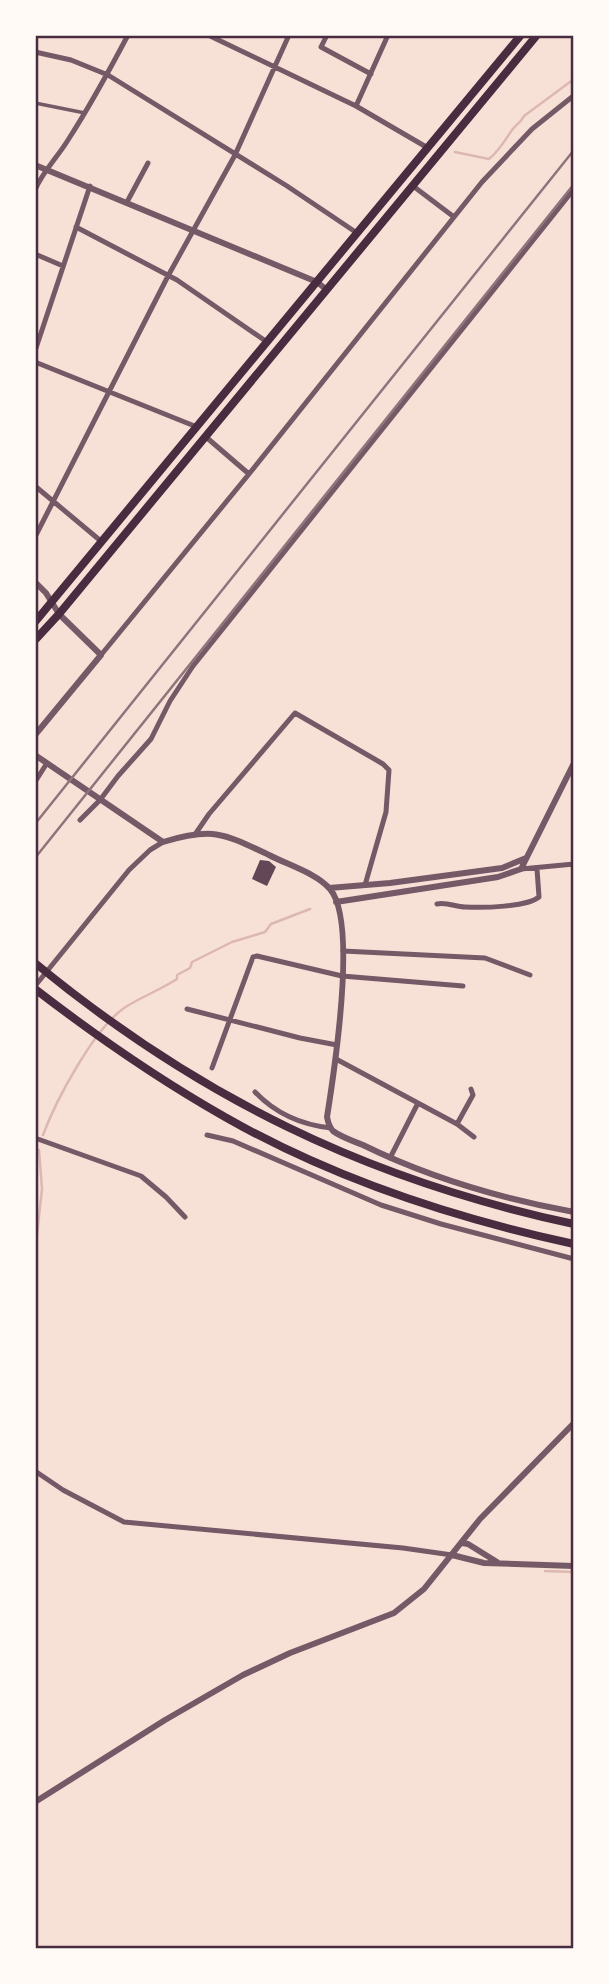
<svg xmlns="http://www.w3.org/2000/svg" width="609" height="1984" font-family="Inter,sans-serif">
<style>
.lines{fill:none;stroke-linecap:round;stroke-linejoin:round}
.stream{stroke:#dcb8b0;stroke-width:2.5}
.building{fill:#644757}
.pedestrian{stroke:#755966;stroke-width:3.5}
.minor{stroke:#755966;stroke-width:5}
.tertiary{stroke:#755966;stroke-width:6}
.primary{stroke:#4a2c40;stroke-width:8}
.trunk{stroke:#4a2c40;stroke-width:8}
.rail{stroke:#8f747c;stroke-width:2.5}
.neatline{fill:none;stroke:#4a2c40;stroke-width:2.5}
</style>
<rect width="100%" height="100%" fill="#f7e1d7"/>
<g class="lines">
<path class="stream" d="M455,152L489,159C500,150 505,140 512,130C516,125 521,122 524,116L574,79
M43,1135C56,1100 94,1029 124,1008C141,997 160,990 177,979V975L190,968L192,962L232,942L265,932L271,924L310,909
M35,1253L42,1189L39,1150
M545,1571L574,1572"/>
</g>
<path class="building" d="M260,860L269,861L276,867L267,886L252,879Z"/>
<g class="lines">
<path class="pedestrian" d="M35,103L85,113"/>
<path class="minor" d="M208,35L356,106L428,148
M327,35L321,47L371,74
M35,52L71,60L108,75L287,186L357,233
M356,106L388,35
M413,186L454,217
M35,190C43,171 57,158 68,140C90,106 109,71 128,35
M127,202L148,163
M76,227L177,280L267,342
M35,254L63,266
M35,351L90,186
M35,362L197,427
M206,437L249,474
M35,486L102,542
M35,537L168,276L235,155L289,35
M101,655L249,474L482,182L532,129L572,97
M35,782L47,763
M80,820L100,800L118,776L151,739L170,701L193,666L574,189
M196,833L209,814L295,713L383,764L389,770L386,812L365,885
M521,869L574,864
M437,904C447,902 456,907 465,907C483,908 527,907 539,897L537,869
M343,951L485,958L530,975
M35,986L129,870L150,850L163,842
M187,1009L300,1038L337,1045
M336,1059L457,1124L474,1137
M212,1068L253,957L257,956L342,976L463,986
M255,1092C275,1113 302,1125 331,1128
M457,1124L473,1095L471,1089
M207,1135L233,1141L381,1205L441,1224L574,1259
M35,1138L141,1176L166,1197L185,1217
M390,1158L418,1103
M35,1471L63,1490L124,1522L403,1548L452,1555"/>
<path class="tertiary" d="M35,165L317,282L327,290
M35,582L46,593L59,614L101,655L35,735
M35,755L163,842C213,827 223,833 269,855C288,865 316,873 330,889C358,922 334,1073 327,1117C328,1122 329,1127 333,1131C341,1137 353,1141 363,1145C428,1177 503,1199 574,1212
M329,888L390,883L502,868L526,858
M336,902L498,877L521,869L574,763
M462,1543L468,1544L497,1562
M452,1555L484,1563L574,1566
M35,1802L165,1720L243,1675L290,1653L394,1613L424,1589L480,1519L574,1423"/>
<path class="primary" d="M35,622L521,35
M35,640L59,614L537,35"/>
<path class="trunk" d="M35,963C198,1097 367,1180 574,1224
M35,989C96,1036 158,1079 225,1117C332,1178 453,1218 574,1244"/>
<path class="rail" d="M35,824L574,150
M35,858L574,184"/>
</g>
<rect width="609" height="1984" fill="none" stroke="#fffaf5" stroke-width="74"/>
<rect x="37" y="37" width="535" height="1910" class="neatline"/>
</svg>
